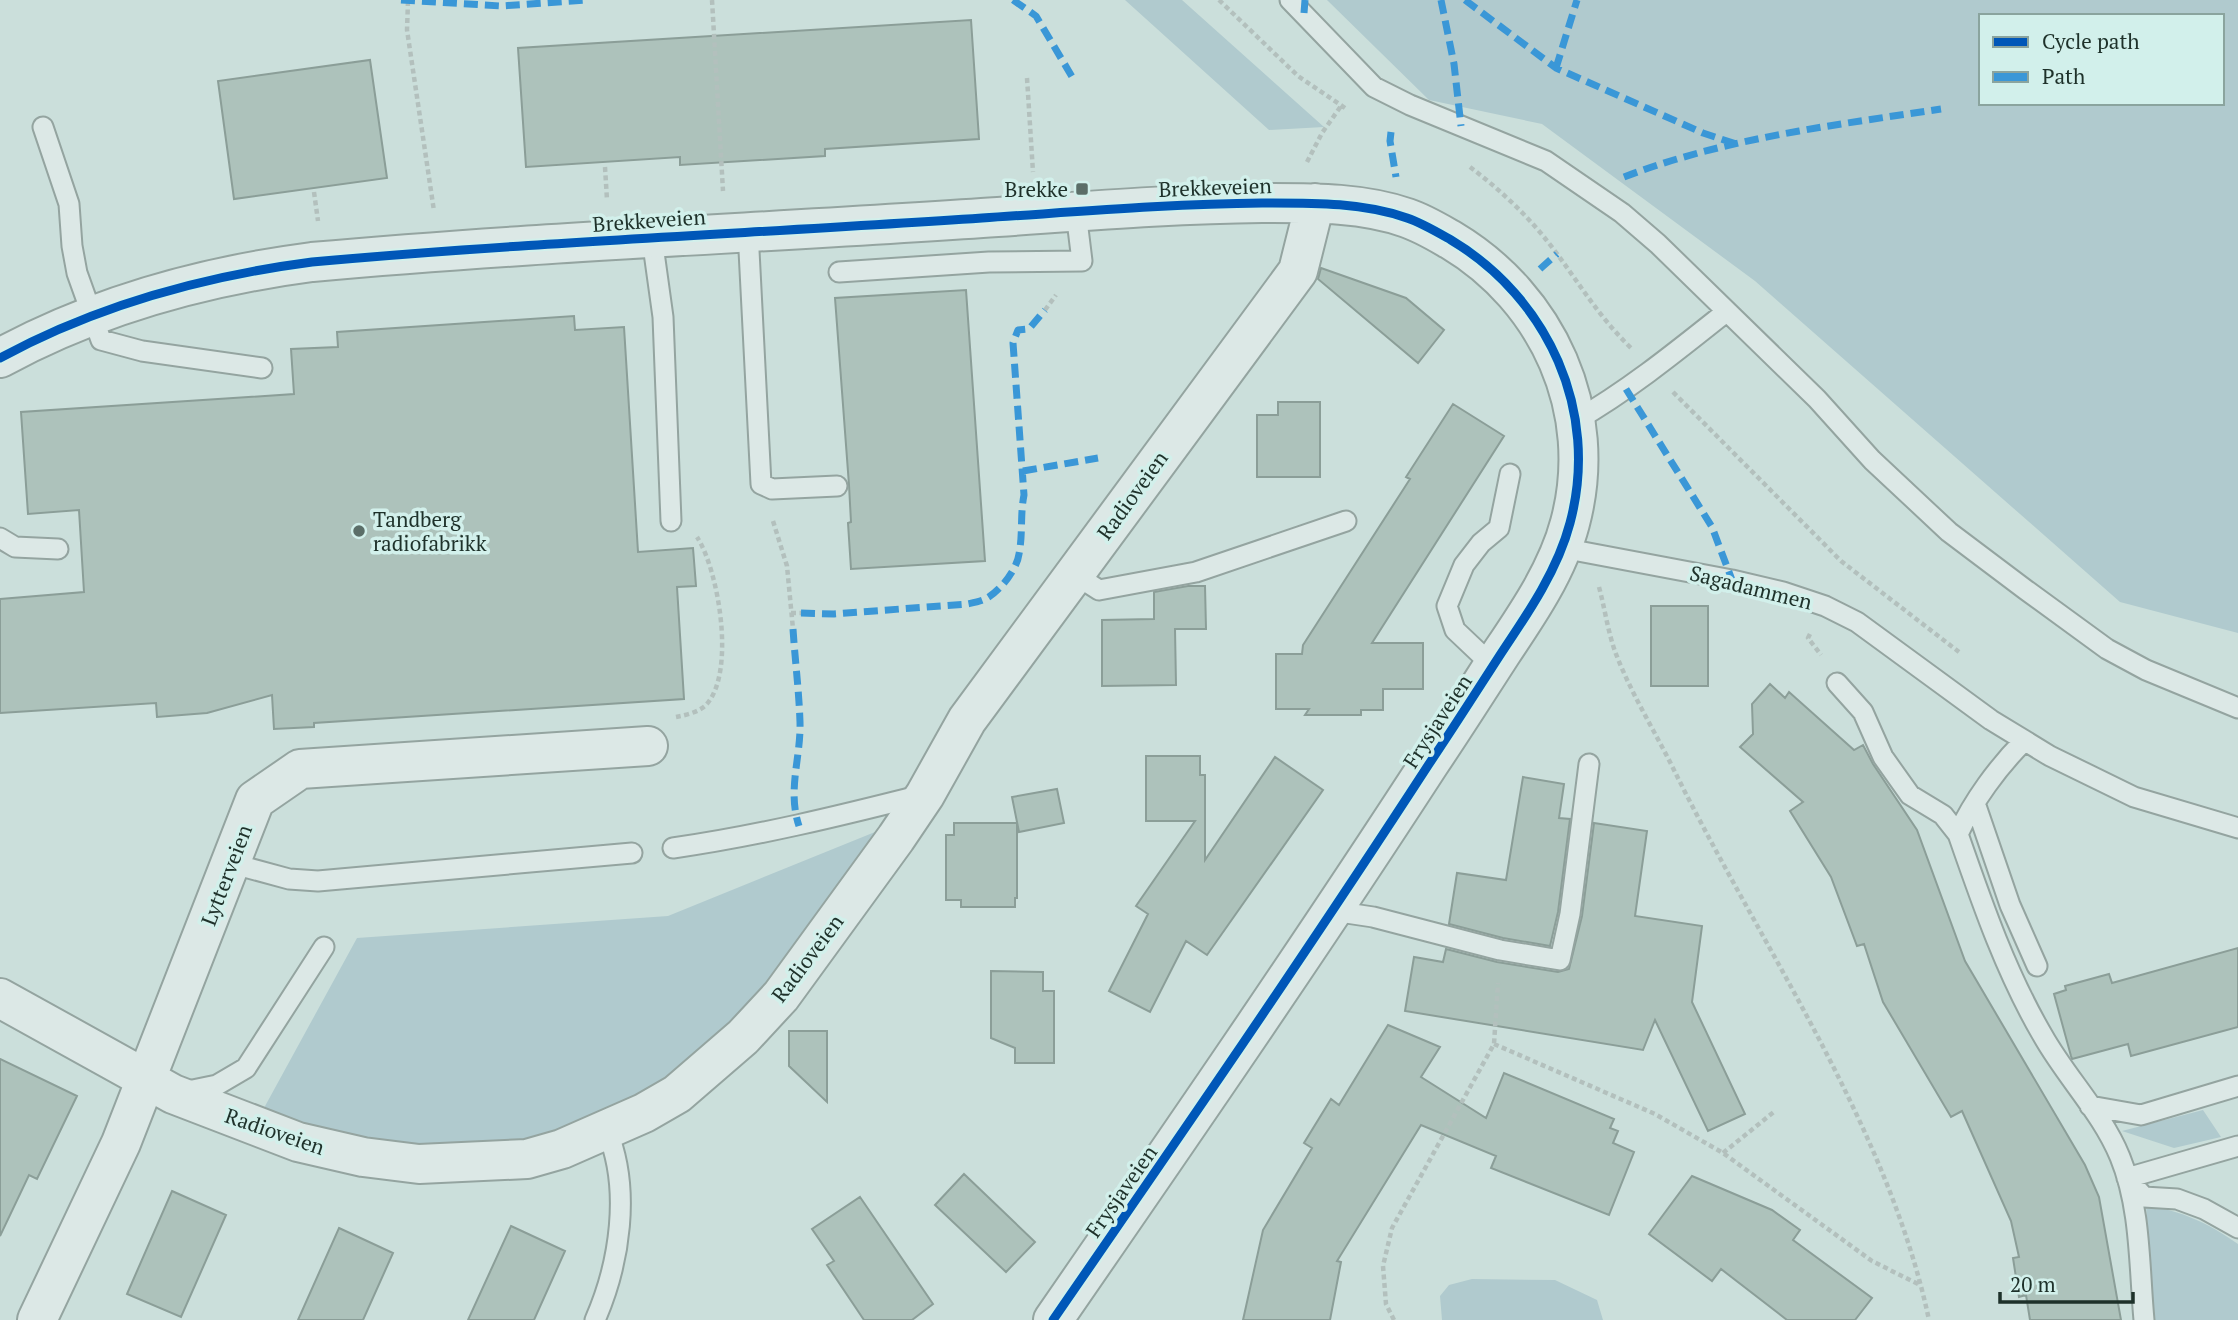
<svg xmlns="http://www.w3.org/2000/svg" width="2238" height="1320" font-family="'PT Serif',serif">
<style>
.green{fill:#b0cace;fill-rule:evenodd}
.building{fill:#adc2bb;stroke:#8b9e98;stroke-width:2}
.lines{fill:none;stroke-linecap:round;stroke-linejoin:round}
.lane-casing{stroke:#94a4a0;stroke-width:23}
.street-casing{stroke:#94a4a0;stroke-width:42}
.path{stroke:#b3c0bd;stroke-width:4.5;stroke-dasharray:5 3.5;stroke-linecap:butt}
.lane{stroke:#dce8e6;stroke-width:19}
.street{stroke:#dce8e6;stroke-width:38}
.quiet{stroke:#3a97d7;stroke-width:7;stroke-dasharray:14 7;stroke-linecap:butt}
.cycleway-casing{stroke:#d2f0eb;stroke-width:13}
.cycleway{stroke:#0057b8;stroke-width:9}
.poi-dot{fill:#5b6e68;stroke:#d2f0eb;stroke-width:2.5}
.labels{text-anchor:middle;dominant-baseline:central;stroke-width:7;stroke-linejoin:round;paint-order:stroke}
.street-label{font-size:21px;fill:#1e312a;stroke:#d2f0eb}
.poi-label{font-size:21px;fill:#1e312a;stroke:#d2f0eb;text-anchor:end}
</style>
<rect width="100%" height="100%" fill="#cbdfdb"/>
<path class="green" d="M1125,0H1182L1324,127L1269,130Z
M1327,0H2238V633L2120,602L1755,281L1542,124L1429,100ZM1981,16H2222V103H1981Z
M875,832L765,986L720,1034L667,1083L577,1128L489,1147L367,1141L297,1124L264,1108L357,938L668,916Z
M2203,1110L2221,1137L2174,1148L2122,1131Z
M2146,1205C2184,1212 2206,1222 2238,1244V1320H2154Z
M1472,1279L1555,1280L1597,1300L1603,1320H1442L1440,1296L1449,1285Z"/>
<path class="building" d="M971,20L979,139L825,149V156L680,165V157L526,167L518,48Z
M370,60L387,178L234,199L218,81Z
M1321,268L1406,298L1444,330L1418,363L1318,279Z
M966,290L985,561L851,569L848,523L851,522L849,485L835,298Z
M574,316L575,330L624,327L638,552L693,548L696,586L677,587L684,699L314,723V727L274,729L272,695L207,713L157,717L156,703L0,713V599L84,592L79,510L28,514L21,412L294,394L291,349L338,347L337,332Z
M1278,402H1320V477H1257V415H1278Z
M1453,404L1504,436L1372,643H1423V689H1383V710H1361V715H1305L1309,709H1276V654H1302L1303,645L1410,479L1406,477Z
M1188,586H1205L1206,629H1175L1176,685L1102,686V620L1154,619V592Z
M1651,606H1708V686H1651Z
M1770,684L1785,698L1789,692L1854,750L1863,745L1873,764L1917,830L1965,961L2085,1165L2099,1197L2121,1320H2030L2026,1295L2019,1297L2013,1258L2019,1257L2011,1221L1962,1111L1951,1117L1883,1002L1864,944L1857,946L1831,877L1790,811L1803,802L1740,747L1753,734L1752,704Z
M1146,756H1200V775H1205V860L1275,757L1323,790L1207,955L1186,941L1150,1012L1109,991L1148,914L1136,906L1195,821H1146Z
M1523,777L1564,784L1559,818L1570,819L1558,912L1550,946L1503,938L1449,924L1457,873L1506,880Z
M1057,789L1064,823L1019,832L1012,797Z
M954,823H1017V898H1015V907H961V900H946V835H954Z
M1594,823L1647,831L1635,916L1702,926L1692,1002L1745,1114L1708,1131L1655,1020L1643,1050L1405,1011L1414,957L1443,962L1446,949L1497,962L1558,972L1569,969L1582,916Z
M2238,948V1027L2131,1056L2128,1044L2072,1059L2071,1056L2054,994L2066,990L2065,986L2109,974L2112,983Z
M991,971L1043,972V991H1054V1063H1015V1048L991,1038Z
M1388,1025L1440,1047L1421,1077L1486,1118L1504,1073L1614,1119L1610,1128L1618,1131L1613,1143L1634,1152L1609,1215L1491,1168L1496,1156L1421,1125L1337,1261L1341,1262L1330,1320H1243L1263,1230L1312,1148L1304,1143L1331,1099L1339,1105Z
M789,1031H827V1102L789,1066Z
M0,1059L77,1096L37,1179L29,1175L0,1236Z
M964,1174L1035,1242L1006,1272L935,1205Z
M1692,1176L1772,1210L1800,1230L1793,1240L1872,1298L1855,1320H1787L1721,1269L1712,1281L1649,1234Z
M172,1191L226,1215L181,1317L127,1294Z
M860,1197L933,1304L912,1320H864L827,1265L834,1261L812,1229Z
M511,1226L565,1251L534,1320H468Z
M339,1228L393,1253L363,1320H298Z"/>
<g class="lines">
<g class="lane-casing">
<path id="lane" d="M1290,0L1374,87L1410,105L1546,161L1622,213L1658,244L1817,399L1872,460L1949,532L2026,590L2107,649L2146,670L2238,708
M43,127L69,204L72,246L77,273L101,340L142,351L262,368
M748,231L761,484L772,489L837,486
M652,238L663,317L671,521
M839,272L989,262L1082,261L1076,212
M1575,421C1629,390 1677,351 1726,312
M0,538L15,547L58,549
M1562,548L1732,580L1783,592L1825,606L1857,622L1991,720L2050,756L2134,797L2238,828
M1074,574L1099,590L1196,572L1346,521
M1493,666L1455,630L1447,606L1464,565L1481,543L1499,528L1510,474
M1837,683L1863,712L1883,757L1910,795L1943,815L1958,834
M2024,741C1998,767 1973,801 1958,834C1982,903 2006,973 2043,1036C2066,1077 2102,1113 2120,1157C2141,1208 2139,1266 2144,1320
M1975,803L2010,905L2037,966
M673,848C757,836 839,816 922,795
M230,863L289,879L318,881L632,853
M1333,911L1373,917L1500,950L1560,960L1570,914L1589,764
M183,1092L217,1085L246,1068L324,947
M2090,1106L2141,1115L2238,1086
M2127,1178L2238,1146
M2128,1179L2144,1197L2177,1199L2204,1209L2238,1228
M595,1320C620,1263 631,1189 607,1131"/>
</g>
<g class="street-casing">
<path id="street" d="M0,358C96,306 205,276 312,262C535,242 759,233 982,218C1075,212 1169,204 1262,203C1310,203 1362,202 1407,218C1422,223 1437,232 1451,240C1548,298 1600,411 1570,523C1558,569 1529,612 1502,652C1478,689 1454,727 1429,764C1307,952 1180,1136 1053,1320
M0,998L173,1094L298,1142L363,1157L419,1164L527,1159L562,1149L644,1113L677,1094L743,1037L781,996L896,838L925,795L967,720L1298,271L1315,203
M37,1320L121,1143L255,800L300,769L648,746"/>
</g>
<path class="path" d="M712,0L723,191
M1219,0L1298,76L1345,108
M408,1L407,30L434,211
M1027,78L1033,172
M1307,162L1322,133L1341,106
M605,167L607,200
M1470,167C1498,188 1526,214 1548,242C1577,279 1596,314 1631,348
M314,192L318,221
M1045,310L1056,295
M1673,392L1841,561L1959,652
M773,521L787,566L793,629
M1599,587C1605,609 1608,633 1616,654C1631,693 1654,730 1673,768C1760,945 1888,1126 1929,1320
M791,613H801
M1810,634L1808,638L1821,655
M676,717C686,715 699,712 706,705C736,673 719,571 697,537
M1494,1044L1655,1114L1723,1153L1872,1261L1920,1285
M1723,1153L1775,1111
M1394,1320L1386,1304L1383,1266L1392,1228L1494,1044L1498,983"/>
<use href="#lane" class="lane"/>
<use href="#street" class="street"/>
<path class="quiet" d="M401,0L501,6L586,0
M1013,0L1036,16L1074,80
M1441,0L1454,64L1461,126
M1465,0L1556,68L1703,133L1736,144
M1304,13L1305,0
M1556,68L1577,0
M1391,132L1390,141L1396,177
M1624,177C1725,138 1835,125 1941,109
M1540,269L1557,254
M1626,389L1712,527L1732,580
M1023,471L1098,458
M801,613L834,614L967,604C972,603 978,602 983,600C998,594 1017,570 1019,554C1023,534 1020,515 1024,495L1013,343L1018,330L1029,329L1045,310
M793,629C795,660 799,691 800,722C801,758 787,790 799,826"/>
<g class="cycleway-casing">
<path id="cycleway" d="M0,358C96,306 205,276 312,262C535,242 759,233 982,218C1075,212 1169,204 1262,203C1310,203 1362,202 1407,218C1422,223 1437,232 1451,240C1548,298 1600,411 1570,523C1558,569 1529,612 1502,652C1478,689 1454,727 1429,764C1307,952 1180,1136 1053,1320"/>
</g>
<use href="#cycleway" class="cycleway"/>
</g>
<g class="poi-dot">
<rect x="1075" y="182" width="14" height="14" rx="3.5"/>
<circle cx="359" cy="531" r="7"/>
</g>
<g class="labels">
<g class="street-label">
<text transform="translate(1215 187) rotate(-2)">Brekkeveien</text>
<text transform="translate(649 220) rotate(-4)">Brekkeveien</text>
<text transform="translate(1132 495) rotate(-54)">Radioveien</text>
<text transform="translate(1751 587) rotate(14)">Sagadammen</text>
<text transform="translate(1437 721) rotate(-57)">Frysjaveien</text>
<text transform="translate(226 875) rotate(-69)">Lytterveien</text>
<text transform="translate(807 958) rotate(-53)">Radioveien</text>
<text transform="translate(275 1131) rotate(19)">Radioveien</text>
<text transform="translate(1121 1191) rotate(-55)">Frysjaveien</text>
</g>
<g class="poi-label">
<text x="1068" y="189">Brekke</text>
<text x="373" y="519" text-anchor="start">Tandberg<tspan x="373" dy="24">radiofabrikk</tspan></text>
</g>
</g>
<rect x="1979" y="14" width="245" height="91" fill="#d2f0eb" stroke="#8aa49e" stroke-width="2"/>
<rect x="1993" y="37" width="35" height="10" fill="#0057b8" stroke="#8aa49e" stroke-width="2"/>
<text x="2042" y="49" font-size="21" fill="#1e312a">Cycle path</text>
<rect x="1993" y="72" width="35" height="10" fill="#3a97d7" stroke="#8aa49e" stroke-width="2"/>
<text x="2042" y="84" font-size="21" fill="#1e312a">Path</text>
<path d="M2000 1292v10h133v-10" fill="none" stroke="#1e312a" stroke-width="3.5"/>
<text x="2010" y="1292" font-size="21" fill="#1e312a" stroke="#d2f0eb" stroke-width="5" paint-order="stroke">20 m</text>
</svg>
